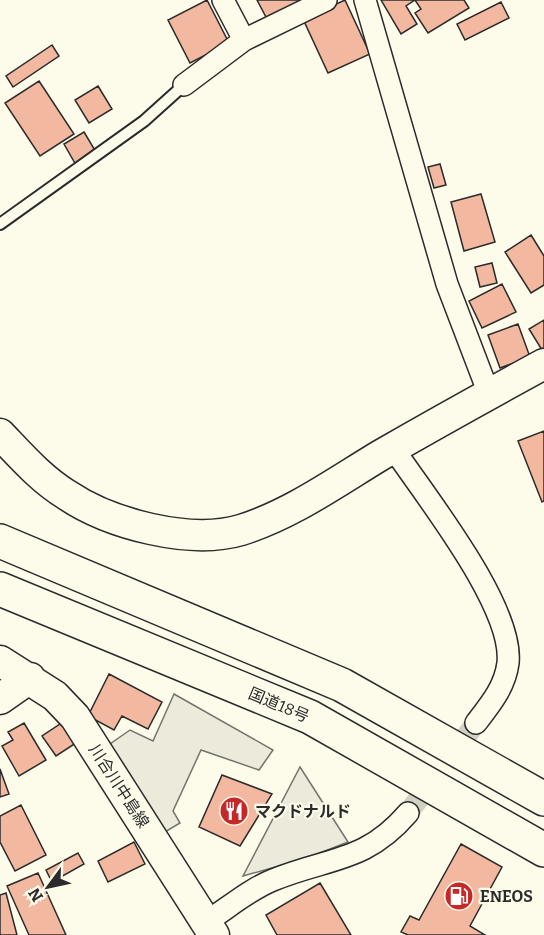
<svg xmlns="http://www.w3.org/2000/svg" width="544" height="935" font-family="Bitter,'Noto Sans JP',serif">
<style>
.parking{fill:#eceadb;stroke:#74746e;stroke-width:1.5}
.building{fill:#f2b8a0;stroke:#2b2b2b;stroke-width:1.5}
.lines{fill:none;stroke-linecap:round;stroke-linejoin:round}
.street-tunnel{stroke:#d3d1c4;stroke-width:21;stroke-dasharray:21 10;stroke-linecap:butt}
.lane-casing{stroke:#2b2b2b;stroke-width:14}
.street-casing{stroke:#2b2b2b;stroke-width:24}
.secondary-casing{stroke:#2b2b2b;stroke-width:33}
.highway-casing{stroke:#2b2b2b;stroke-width:36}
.lane{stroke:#fdfbea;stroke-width:10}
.street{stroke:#fdfbea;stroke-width:21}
.secondary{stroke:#fdfbea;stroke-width:30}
.highway{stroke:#fdfbea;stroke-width:33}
.labels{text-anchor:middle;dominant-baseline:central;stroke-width:4.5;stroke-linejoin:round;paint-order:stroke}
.street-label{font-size:16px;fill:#2b2b2b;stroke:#fdfbea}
.poi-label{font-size:16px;font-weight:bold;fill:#2b2b2b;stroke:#fdfbea;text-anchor:start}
</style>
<rect width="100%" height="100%" fill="#fdfbea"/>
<path class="parking" d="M174,694L273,750L259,770L201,750L173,811L180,823L165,832L110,744L130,730L153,741Z
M300,767L348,842L307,858L243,876Z"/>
<path class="building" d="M207,0L229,43L190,63L168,20Z
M257,0H302V1L267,19Z
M345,0L370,54L328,73L303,19Z
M381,0H464L469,8L428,33L415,13L421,9L415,0L406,6L417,24L401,34Z
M501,2L509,18L465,40L457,24Z
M52,45L59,56L13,87L6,76Z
M39,81L74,134L40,156L5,103Z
M98,86L112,109L89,123L75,100Z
M84,132L96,152L76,165L64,144Z
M440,164L446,185L434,188L428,167Z
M481,194L495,242L464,251L451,202Z
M531,235L544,256V285L531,293L505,252Z
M492,263L497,283L480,287L475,267Z
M502,284L516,312L482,328L469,301Z
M544,320V349L542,350L529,329Z
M518,324L530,357L500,368L488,335Z
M544,431V501L542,502L518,441Z
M109,674L162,702L148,729L122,716L114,730L88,716Z
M63,722L76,743L56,756L42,736Z
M24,723L46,760L19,776L2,746L13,740L8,732Z
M0,769L9,794L0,797Z
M222,775L272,794L240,846L199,827Z
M21,805L46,855L15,871L0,842V816Z
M134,842L145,864L108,882L98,861Z
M461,844L502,867L470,926L485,935H408L401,932L410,916L419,920Z
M78,853L84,864L52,882L46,870Z
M38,873L66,935H29L7,886Z
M320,883L351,935H277L266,915Z
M6,893L17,935H0V895Z"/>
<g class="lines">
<path class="street-tunnel" d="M408,813L476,723"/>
<g class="lane-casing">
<path id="lane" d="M0,224L144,121L184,85"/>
</g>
<g class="street-casing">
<path id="street" d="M223,0L244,40
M365,0L447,284L489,394
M184,85L244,40L326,0
M393,448C426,497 514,607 508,663C505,687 490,705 476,723
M206,922C228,908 250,889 273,880C329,857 365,863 408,813"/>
</g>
<g class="secondary-casing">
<path id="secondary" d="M0,434C21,456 41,479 67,495C110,524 190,545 241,530C292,514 336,482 381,455C435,424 489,394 544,364
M0,661L55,696L75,717L214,935
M0,699L30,678"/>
</g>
<g class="highway-casing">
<path id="highway" d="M0,541L342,685L544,799
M0,589L310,717L544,850"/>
</g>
<use href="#lane" class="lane"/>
<use href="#street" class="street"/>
<use href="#secondary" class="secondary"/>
<use href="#highway" class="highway"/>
</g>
<defs>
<g id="restaurant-disc" transform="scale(1.5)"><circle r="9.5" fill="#c62828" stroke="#fdfbea"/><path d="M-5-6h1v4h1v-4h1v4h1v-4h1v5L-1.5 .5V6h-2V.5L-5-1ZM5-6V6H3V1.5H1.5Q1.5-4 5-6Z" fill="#fff"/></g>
<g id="fuel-disc" transform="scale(1.5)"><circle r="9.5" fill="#c62828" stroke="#fdfbea"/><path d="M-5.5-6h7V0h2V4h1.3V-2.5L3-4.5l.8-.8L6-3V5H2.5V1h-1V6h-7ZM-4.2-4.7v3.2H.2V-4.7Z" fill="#fff"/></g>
</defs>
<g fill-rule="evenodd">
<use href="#restaurant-disc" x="234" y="811"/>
<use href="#fuel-disc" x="459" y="896"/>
</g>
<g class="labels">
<g class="street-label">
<text transform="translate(279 705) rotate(23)">国道18号</text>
<text transform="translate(119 786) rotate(57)">川合川中島線</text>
</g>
<g class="poi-label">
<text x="255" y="811">マクドナルド</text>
<text x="480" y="896">ENEOS</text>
</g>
</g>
<g transform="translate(48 887) rotate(237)" stroke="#fdfbea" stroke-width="4.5" paint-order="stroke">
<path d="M0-4.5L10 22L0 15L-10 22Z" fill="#2b2b2b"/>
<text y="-9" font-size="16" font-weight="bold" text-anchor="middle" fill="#2b2b2b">N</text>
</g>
</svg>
